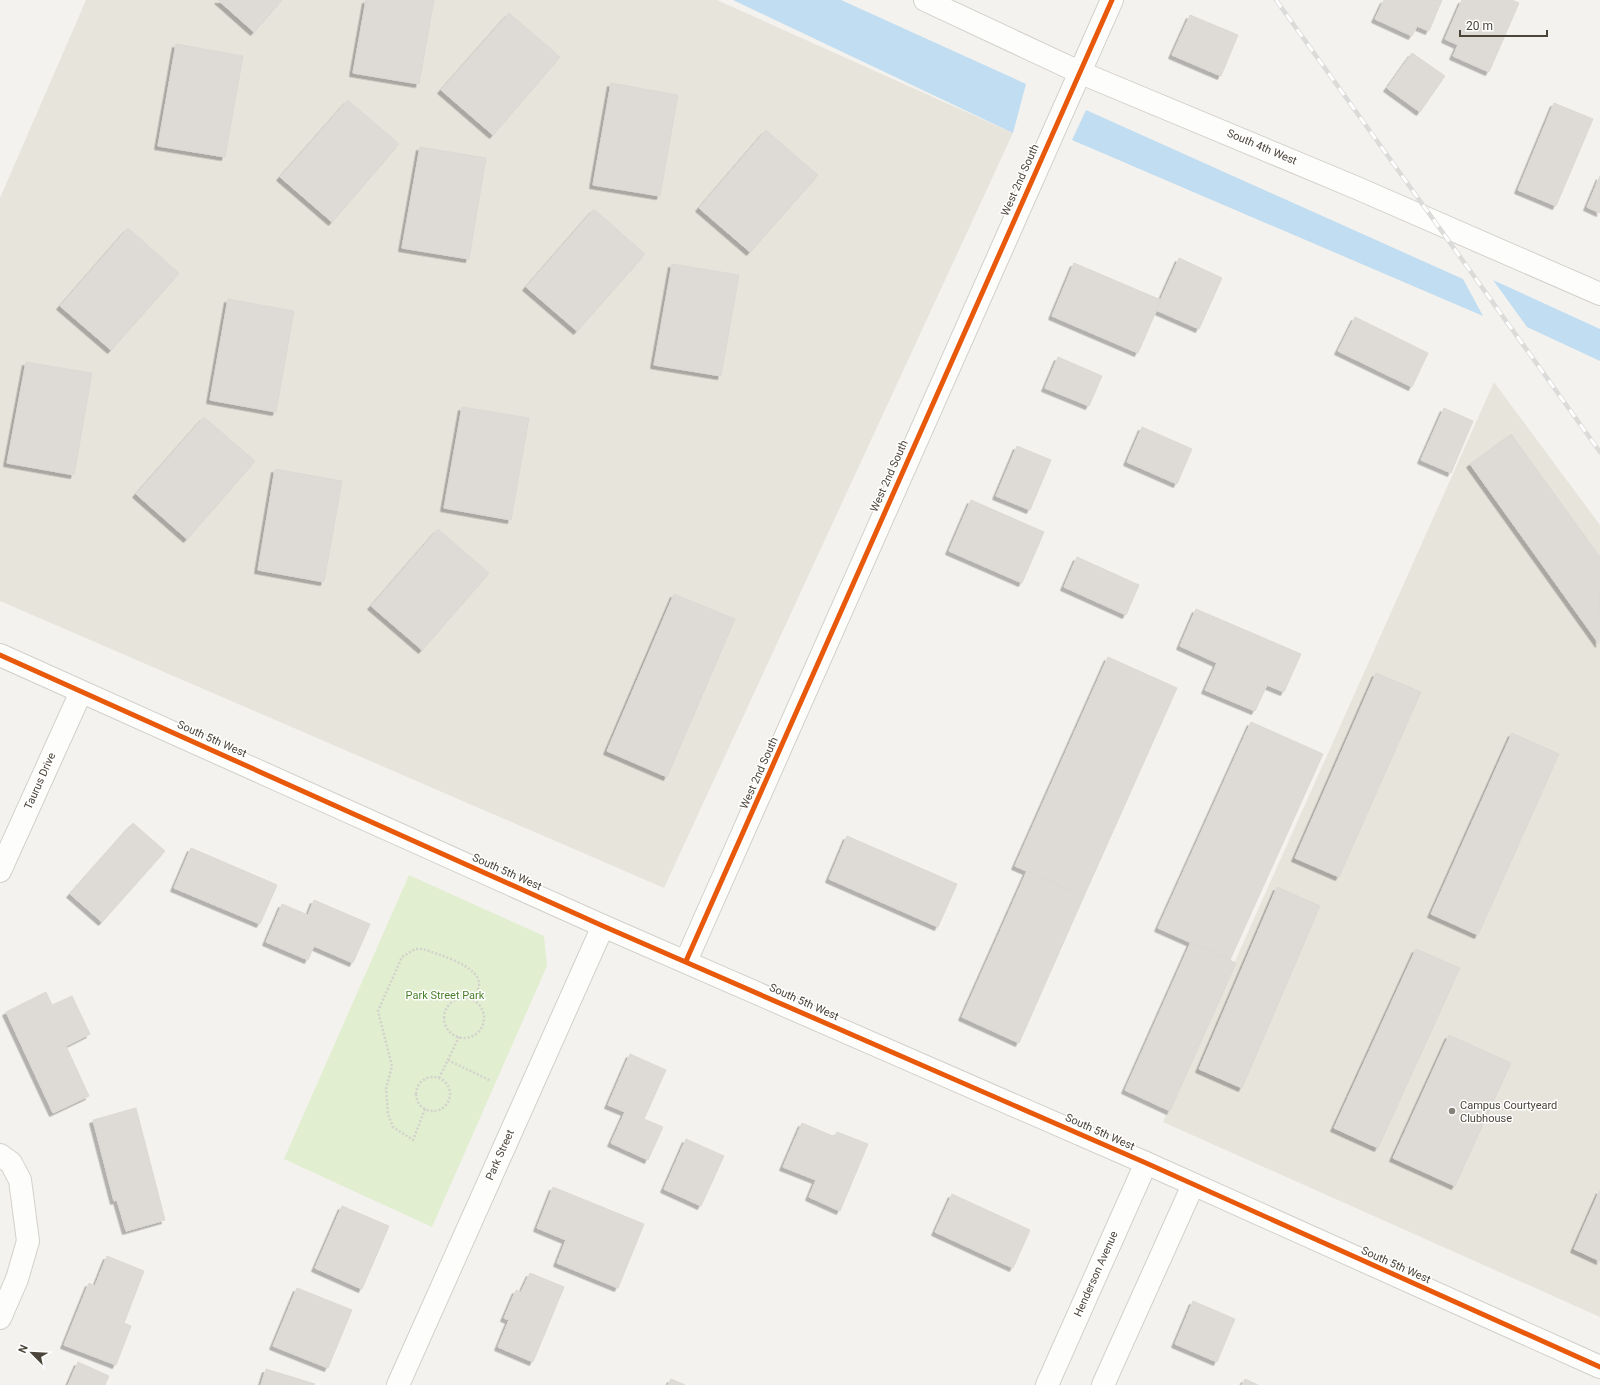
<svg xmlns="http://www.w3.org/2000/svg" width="1600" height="1385" font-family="Roboto,sans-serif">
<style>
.residential{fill:#e7e4dc}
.green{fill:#e1eecf}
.water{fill:#c0ddf1}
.building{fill:#dedbd6;stroke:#dcd9d4;filter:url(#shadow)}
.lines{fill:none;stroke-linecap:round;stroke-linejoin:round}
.minor-casing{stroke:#d2d0cb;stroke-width:24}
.tertiary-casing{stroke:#d2d0cb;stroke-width:24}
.path{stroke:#d3d2cc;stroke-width:2.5;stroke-dasharray:2 2;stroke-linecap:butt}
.minor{stroke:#fdfdfc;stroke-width:22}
.tertiary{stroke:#fdfdfc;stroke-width:22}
.rail-casing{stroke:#dbdbda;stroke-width:4.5}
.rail{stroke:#fff;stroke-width:3;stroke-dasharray:9;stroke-linecap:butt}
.cycleway-casing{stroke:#fff;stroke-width:8}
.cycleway{stroke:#e8590c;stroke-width:5}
.poi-dot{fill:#868178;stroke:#fff;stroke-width:1.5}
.labels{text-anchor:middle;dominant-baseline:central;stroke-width:3;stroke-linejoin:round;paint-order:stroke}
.street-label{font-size:11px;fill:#4b4439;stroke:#fff}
.park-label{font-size:11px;fill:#4a7f2a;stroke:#fff}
.poi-label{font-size:11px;fill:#4b4439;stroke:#fff;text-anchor:start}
</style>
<defs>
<filter id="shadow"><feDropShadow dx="-3.5" dy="3.5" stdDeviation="0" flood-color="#0004"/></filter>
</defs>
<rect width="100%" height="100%" fill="#f4f2ee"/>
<path class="residential" d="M86,0H717L1013,133L664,888L0,601V198Z
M1494,382L1600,525V1317L1163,1122Z"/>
<path class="green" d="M409,875L544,936L547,966L432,1227L284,1159Z"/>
<path class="water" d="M733,0H841L1026,84L1013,133Z
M1086,110L1463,279L1483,316L1072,140Z
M1493,280L1600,329V361L1527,327Z"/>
<path class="building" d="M218,0H282L254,32Z
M366,0H434L419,84L353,73Z
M1384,0H1442L1429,31L1417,26L1412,36L1375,19Z
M1462,0H1512L1519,3L1489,72L1453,56L1458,45L1445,39Z
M509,13L560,57L493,135L441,90Z
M1190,15L1238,35L1221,76L1172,55Z
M176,44L243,56L225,157L158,146Z
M1412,53L1445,76L1420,112L1387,88Z
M611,83L678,95L660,196L593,185Z
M348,100L399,144L332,222L280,177Z
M1554,103L1593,119L1556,206L1518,190Z
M766,130L818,175L750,252L699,208Z
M420,147L486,158L469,259L402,248Z
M1600,176V213L1587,207Z
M594,209L645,254L577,331L526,287Z
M128,228L179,273L111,350L60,306Z
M1179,258L1222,278L1199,329L1156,310Z
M1074,263L1161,300L1138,353L1052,316Z
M672,264L739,275L721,376L654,365Z
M228,299L294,311L276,412L210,400Z
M1355,317L1428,353L1412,387L1338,351Z
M1058,357L1102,376L1089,406L1045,388Z
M26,362L92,373L74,475L7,463Z
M462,407L529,418L511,520L444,508Z
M1444,408L1473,421L1451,473L1421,460Z
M204,417L255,461L187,539L136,494Z
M1142,427L1192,449L1177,484L1127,462Z
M1511,434L1600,557L1599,644L1470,464Z
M1017,446L1051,460L1030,510L996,496Z
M275,469L342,481L324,582L258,570Z
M971,500L1044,532L1022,583L949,551Z
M438,529L489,573L422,650L371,606Z
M1077,557L1139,585L1126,615L1064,587Z
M674,594L735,619L667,777L607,751Z
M1196,609L1301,654L1284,692L1267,685L1255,711L1205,690L1217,663L1180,646Z
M1108,657L1177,688L1084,896L1015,866Z
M1376,673L1421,692L1339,877L1295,858Z
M1251,722L1323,754L1230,960L1158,928Z
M1512,733L1559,754L1478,935L1431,914Z
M133,823L165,851L102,922L70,894Z
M847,836L957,884L938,927L829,879Z
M191,848L277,885L260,924L174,888Z
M1027,871L1084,896L1019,1043L962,1017Z
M1277,887L1320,906L1242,1088L1199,1069Z
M314,900L370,924L353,963L314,946L308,960L266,942L282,904L308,915Z
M1191,942L1236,963L1170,1111L1125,1090Z
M1416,949L1460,968L1378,1148L1334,1128Z
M46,992L52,1005L72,996L90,1034L66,1046L89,1096L53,1113L6,1012Z
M1449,1035L1511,1063L1455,1186L1393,1158Z
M630,1054L666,1070L644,1119L663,1127L648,1160L611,1143L625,1112L608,1105Z
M136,1108L165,1220L126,1231L117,1200L114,1201L93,1120Z
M802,1123L835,1137L837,1132L868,1144L840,1211L809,1197L816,1180L783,1167Z
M686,1139L724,1156L701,1206L664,1189Z
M553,1187L644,1224L618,1288L557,1263L566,1240L537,1228Z
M1600,1190V1261L1574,1249Z
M952,1194L1030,1230L1013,1268L935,1232Z
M342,1206L389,1226L362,1289L315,1268Z
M107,1256L144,1271L124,1323L131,1326L116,1365L64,1345L89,1283L95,1286Z
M530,1273L564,1287L533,1362L498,1347L509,1320L504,1318L516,1290L521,1292Z
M297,1288L352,1310L328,1368L273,1346Z
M1193,1301L1235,1319L1217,1362L1175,1344Z
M78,1362L109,1376L105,1385H68Z
M266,1369L315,1384L314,1385H261Z
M671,1379L685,1385H668Z
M1245,1379L1258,1385H1242Z"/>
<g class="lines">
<g class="minor-casing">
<path id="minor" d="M925,0L1079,72L1357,188L1600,294
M0,871L81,692
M0,1155L11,1163L20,1180L28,1241L17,1279L0,1318
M398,1385L603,926
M1047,1385L1146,1163
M1103,1385L1193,1185"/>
</g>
<g class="tertiary-casing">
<path id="tertiary" d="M0,655L603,926L1146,1163L1600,1367
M686,961L1112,0"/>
</g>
<path class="path" d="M444 1018a20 20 0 1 1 40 0a20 20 0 1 1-40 0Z
M448,1060L491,1081
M416 1094a17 17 0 1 1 34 0a17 17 0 1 1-34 0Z
M439,1078L459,1037
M425,1109L413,1140L393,1127L388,1114L386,1089L392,1066L378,1011L402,957L415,949H423C437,954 481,966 479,985C479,989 474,995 472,999"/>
<use href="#minor" class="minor"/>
<use href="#tertiary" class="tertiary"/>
<g class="rail-casing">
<path id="rail" d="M1276,0L1600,452"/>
</g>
<use href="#rail" class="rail"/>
<g class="cycleway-casing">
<path id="cycleway" d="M0,655L603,926L1146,1163L1600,1367
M686,961L1112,0"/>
</g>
<use href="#cycleway" class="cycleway"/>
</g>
<circle class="poi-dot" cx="1452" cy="1111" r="4"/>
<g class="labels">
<g class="street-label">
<text transform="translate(1262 147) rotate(23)">South 4th West</text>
<text transform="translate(1020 180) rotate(-66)">West 2nd South</text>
<text transform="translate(889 476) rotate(-66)">West 2nd South</text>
<text transform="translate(212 739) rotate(24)">South 5th West</text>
<text transform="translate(759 773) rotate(-66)">West 2nd South</text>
<text transform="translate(40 781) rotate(-66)">Taurus Drive</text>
<text transform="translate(507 872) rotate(24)">South 5th West</text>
<text transform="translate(804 1002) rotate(24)">South 5th West</text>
<text transform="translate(1100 1132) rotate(24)">South 5th West</text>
<text transform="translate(500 1155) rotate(-66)">Park Street</text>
<text transform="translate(1396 1265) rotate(24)">South 5th West</text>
<text transform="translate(1096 1274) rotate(-66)">Henderson Avenue</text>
</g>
<g class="park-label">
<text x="445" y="995">Park Street Park</text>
</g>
<g class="poi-label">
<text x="1460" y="1105">Campus Courtyeard<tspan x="1460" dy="13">Clubhouse</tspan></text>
</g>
</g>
<g transform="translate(32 1353) rotate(294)" stroke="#ffffff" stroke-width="3" paint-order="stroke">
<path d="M0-3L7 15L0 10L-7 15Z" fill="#4b4439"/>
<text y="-6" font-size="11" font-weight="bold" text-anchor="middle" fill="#4b4439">N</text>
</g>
<path d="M1460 30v6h87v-6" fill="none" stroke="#4b4439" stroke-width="2"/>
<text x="1466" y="30" font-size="12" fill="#4b4439" stroke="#ffffff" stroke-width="3" paint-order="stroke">20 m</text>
</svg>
